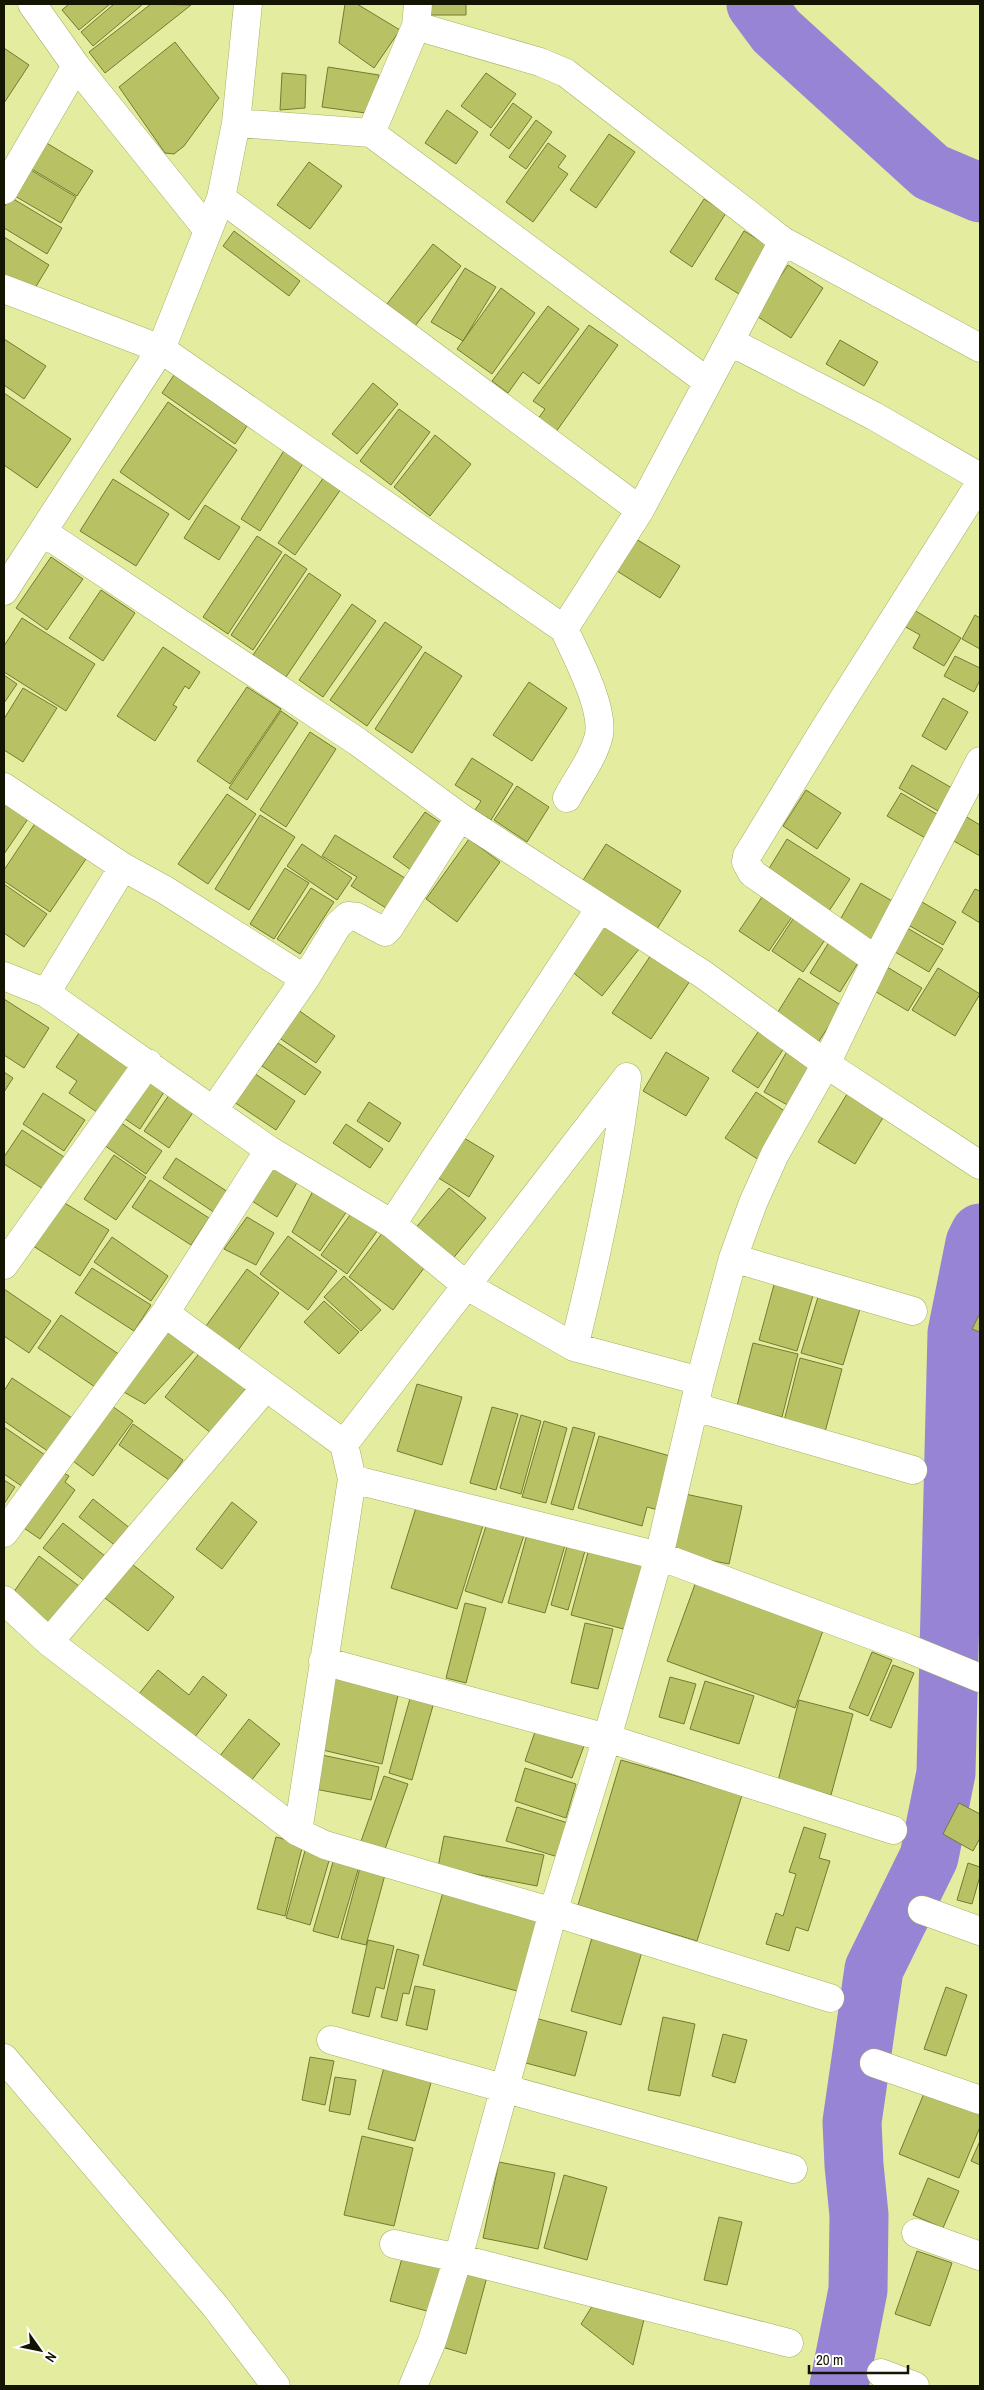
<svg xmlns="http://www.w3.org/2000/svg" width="984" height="2390" font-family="'Archivo Narrow',sans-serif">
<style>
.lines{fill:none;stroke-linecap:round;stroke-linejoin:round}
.river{stroke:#9784d5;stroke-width:59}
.building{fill:#b8c264;stroke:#747b30}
.minor-casing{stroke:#a6af63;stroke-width:29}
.secondary-casing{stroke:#a6af63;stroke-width:29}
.minor{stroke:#fff;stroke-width:28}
.secondary{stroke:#fff;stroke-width:28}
</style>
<rect width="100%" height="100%" fill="#e3ec9f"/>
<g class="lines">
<path class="river" d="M756,4L776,31L931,172L980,193
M839,2386L858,2290L859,2215L854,2165L852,2122L874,1969L929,1857L946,1773L957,1333L975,1243L980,1233"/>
</g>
<path class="building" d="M69,4H110L79,30L62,10Z
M114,4H143L93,46L81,32Z
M151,4L191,5L105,73L89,52Z
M345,4H357L400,30L374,68L339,43Z
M429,4H466V15H428Z
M175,42L219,98L184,146L174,154L165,153L119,87Z
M4,48L29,65L4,103Z
M328,67L379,75L373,114L322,107Z
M282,73L306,75L305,108L280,110Z
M486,73L516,94L491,128L461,106Z
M513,103L532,117L509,149L490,135Z
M447,110L478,132L456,164L425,143Z
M536,120L552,132L526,169L509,157Z
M609,134L635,152L596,208L570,190Z
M40,139L93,171L77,196L25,165Z
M548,143L566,156L558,167L568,174L533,222L506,202Z
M309,162L342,186L310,229L277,205Z
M24,166L76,197L61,223L8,192Z
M10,197L62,228L47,254L4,228V207Z
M704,199L726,213L692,267L670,252Z
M234,231L300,281L289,296L223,246Z
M744,231L772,248L742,296L715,279Z
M4,237L49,265L32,293L4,276Z
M433,244L461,266L415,326L387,304Z
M788,265L823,288L791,338L755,315Z
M465,268L496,287L463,341L431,322Z
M501,288L535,313L492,374L457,349Z
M548,306L579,329L539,384L523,372L508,393L492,381Z
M589,325L618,345L553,436L535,423L545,409L533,401Z
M4,339L46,366L24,399L4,385Z
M840,340L878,362L864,386L826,364Z
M174,375L247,426L235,444L162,393Z
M373,383L398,404L357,454L332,434Z
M4,393L71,439L37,488L4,465Z
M168,402L237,450L189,520L120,472Z
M399,409L430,432L391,485L360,461Z
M435,435L471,464L430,516L394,487Z
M285,449L304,462L260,531L241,519Z
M324,477L341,489L295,555L278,543Z
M113,479L169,514L136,566L80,531Z
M205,505L240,527L219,560L184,538Z
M257,536L282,552L228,634L203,617Z
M636,539L680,566L660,598L617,571Z
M285,554L307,569L253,650L231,635Z
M51,557L83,579L47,630L16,608Z
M309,573L341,595L286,677L253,655Z
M101,590L135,613L103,661L69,638Z
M352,604L376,621L323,697L299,680Z
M914,610L961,638L944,666L913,648L920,635L904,626Z
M975,615L980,618V649L962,639Z
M22,618L95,664L66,711L4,672V646Z
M385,622L422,647L367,726L330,700Z
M163,647L200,672L189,689L185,686L173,705L177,707L155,741L117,716Z
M425,652L462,676L412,753L375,729Z
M955,656L980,668V680L974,692L944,676Z
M4,675L17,684L4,703Z
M529,682L567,708L532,761L493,735Z
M247,687L281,709L230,784L197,761Z
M23,688L57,708L23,762L4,750V719Z
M943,698L968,712L946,750L922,736Z
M281,711L298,723L247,800L229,788Z
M310,732L336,749L286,827L260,810Z
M472,758L513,784L491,820L475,810L481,801L455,785Z
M912,765L952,788L938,811L899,788Z
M517,786L549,807L527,842L494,820Z
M806,790L841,813L817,849L783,826Z
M901,793L940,816L927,839L887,816Z
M4,794L32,813L4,854Z
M227,794L256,814L208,884L178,864Z
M425,812L447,827L415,873L393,857Z
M260,815L295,837L249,910L215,889Z
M965,816L980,825V856L952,840Z
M38,819L90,853L50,912L4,881V870Z
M335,835L405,878L386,908L351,886L357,877L322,856Z
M469,839L500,862L457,922L426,899Z
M787,839L850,879L827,914L765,875Z
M302,844L352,878L337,900L287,866Z
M606,844L681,891L655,932L580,885Z
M285,868L309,883L274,939L250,924Z
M861,883L899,905L874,946L837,925Z
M4,884L47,914L24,947L4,933Z
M311,888L334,902L300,954L277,939Z
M975,889L980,891V923L962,912Z
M762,897L792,917L769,951L739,931Z
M917,899L956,922L943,945L903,922Z
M795,916L827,937L803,972L772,951Z
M602,920L639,949L602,996L565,966Z
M904,926L943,949L929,972L890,949Z
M831,939L861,958L840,992L810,973Z
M653,952L692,978L651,1039L612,1013Z
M882,964L922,988L908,1011L868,987Z
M938,968L980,994L955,1036L912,1010Z
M799,978L842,1006L815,1047L773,1020Z
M4,999L49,1028L24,1068L4,1055Z
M294,1007L335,1036L316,1063L275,1035Z
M760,1029L786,1045L758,1088L732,1071Z
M79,1033L136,1071L104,1117L69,1093L77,1081L56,1067Z
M278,1043L321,1072L305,1095L262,1066Z
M790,1046L819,1063L793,1108L764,1092Z
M666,1052L709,1078L686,1116L643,1091Z
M248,1069L295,1101L276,1130L228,1098Z
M4,1072L13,1078L4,1092Z
M146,1072L168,1086L140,1129L119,1115Z
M174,1088L198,1105L169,1148L144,1131Z
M756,1092L789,1114L759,1160L725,1138Z
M43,1093L85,1120L64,1151L23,1124Z
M847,1094L884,1116L855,1164L818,1142Z
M369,1102L401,1123L389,1142L357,1121Z
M114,1118L162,1151L146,1174L98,1141Z
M346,1124L383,1149L370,1168L333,1143Z
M22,1130L72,1162L51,1194L4,1164V1157Z
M454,1132L494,1156L469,1197L429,1172Z
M114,1155L146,1177L116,1220L84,1199Z
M176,1158L231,1194L218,1215L163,1178Z
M269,1166L298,1181L277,1217L252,1201Z
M150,1180L209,1218L191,1245L132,1207Z
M316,1185L349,1208L320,1251L292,1232Z
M449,1188L486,1218L451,1261L414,1230Z
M58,1199L109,1230L80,1276L30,1244Z
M353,1211L378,1230L347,1274L321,1255Z
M247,1217L274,1233L256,1265L224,1249Z
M383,1232L427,1264L393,1310L349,1277Z
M288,1236L337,1271L308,1310L260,1274Z
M112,1237L168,1276L151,1301L94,1262Z
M92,1268L151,1305L134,1331L75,1293Z
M247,1269L279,1293L234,1356L201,1333Z
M344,1276L381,1310L361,1331L324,1297Z
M775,1281L814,1292L797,1351L759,1340Z
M4,1289L51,1321L29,1353L4,1336Z
M818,1297L860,1309L843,1365L801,1353Z
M324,1301L359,1332L339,1354L304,1322Z
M61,1315L120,1355L98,1389L38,1348Z
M979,1315H980V1332L972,1329Z
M165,1326L198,1347L145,1404L122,1391Z
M753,1343L798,1354L782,1417L737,1406Z
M201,1351L247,1387L211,1433L165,1397Z
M800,1358L842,1369L825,1432L784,1421Z
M12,1378L72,1418L49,1452L4,1421V1391Z
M417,1384L462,1397L442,1465L397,1451Z
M112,1406L133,1421L93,1476L73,1461Z
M492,1407L518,1414L496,1490L470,1483Z
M521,1415L541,1421L521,1494L500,1488Z
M544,1421L567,1428L546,1503L522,1497Z
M133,1424L183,1460L169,1480L119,1445Z
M4,1427L51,1459L29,1491L4,1474Z
M573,1427L595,1433L573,1510L551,1504Z
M599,1436L677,1458L662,1511L647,1507L642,1526L578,1508Z
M64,1473L69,1476L65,1482L75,1490L40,1539L18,1524Z
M4,1480L15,1487L4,1504Z
M685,1494L742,1506L729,1564L673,1553Z
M419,1498L485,1519L457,1609L391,1588Z
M93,1499L131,1529L117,1547L79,1517Z
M232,1502L257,1522L222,1569L196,1549Z
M489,1517L526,1529L502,1603L465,1591Z
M63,1523L110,1560L90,1585L43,1548Z
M528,1531L566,1542L545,1613L508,1603Z
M569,1539L587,1544L568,1610L551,1605Z
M590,1545L646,1560L627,1630L571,1615Z
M39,1556L83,1589L54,1628L13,1593Z
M128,1561L174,1597L148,1631L101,1595Z
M697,1579L825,1625L795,1708L667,1661Z
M465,1603L486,1608L466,1683L446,1678Z
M585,1623L613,1629L598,1689L571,1683Z
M872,1652L892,1660L868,1716L849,1708Z
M893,1665L914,1673L891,1728L870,1720Z
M158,1670L189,1695L203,1676L227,1695L191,1742L135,1699Z
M331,1676L399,1691L382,1764L314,1748Z
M670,1677L696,1684L684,1724L659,1717Z
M705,1681L754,1696L739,1744L690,1729Z
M411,1695L434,1702L412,1780L389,1773Z
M799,1700L853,1714L831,1795L778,1781Z
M249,1719L280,1744L247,1786L215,1762Z
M536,1729L584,1746L572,1778L525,1761Z
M317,1754L379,1767L371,1800L310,1788Z
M621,1760L742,1795L697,1941L578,1905Z
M525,1768L576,1784L566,1818L515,1801Z
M384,1776L408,1784L384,1852L360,1844Z
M959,1803L980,1814V1838L973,1851L943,1834Z
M517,1807L568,1823L558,1857L506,1841Z
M804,1827L826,1834L819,1858L830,1861L808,1931L796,1927L789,1951L766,1944L776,1913L783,1916L796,1874L789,1872Z
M444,1836L544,1855L537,1886L438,1867Z
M276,1837L303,1844L285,1916L257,1909Z
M306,1847L331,1854L310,1925L286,1918Z
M335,1855L360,1863L338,1938L313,1931Z
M968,1863L980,1867V1876L972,1904L957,1900Z
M361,1864L386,1871L366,1945L341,1939Z
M443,1892L544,1920L524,1993L423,1965Z
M593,1934L643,1948L621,2025L571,2011Z
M368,1940L394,1946L384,1989L376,1987L369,2017L352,2013Z
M397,1949L419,1955L409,1994L403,1993L397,2021L381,2017Z
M415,1986L435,1990L427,2030L406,2025Z
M946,1987L967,1995L946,2056L924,2049Z
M663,2017L695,2024L680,2096L648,2090Z
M535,2018L587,2032L575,2076L522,2062Z
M723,2034L747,2040L735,2083L712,2076Z
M310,2057L334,2061L325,2105L302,2100Z
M384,2067L432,2079L415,2141L368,2129Z
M335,2077L356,2080L350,2115L329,2111Z
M925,2091L980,2114V2127L959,2178L899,2154Z
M362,2136L413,2148L394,2226L344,2215Z
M980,2141V2165L971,2161Z
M499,2162L555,2173L538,2249L483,2238Z
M564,2175L607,2187L587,2260L544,2248Z
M928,2178L959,2191L943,2228L913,2215Z
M719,2217L742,2222L727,2285L704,2280Z
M404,2251L448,2263L434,2313L390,2301Z
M917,2251L952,2263L930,2326L895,2314Z
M464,2270L487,2277L466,2354L442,2347Z
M594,2303L645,2315L633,2365L581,2324Z"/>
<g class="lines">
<g class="minor-casing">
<path id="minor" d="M32,4L76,66L207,229
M416,26L540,62L566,73L783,241L980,348
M236,123L371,133L708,382
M371,133L416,26L418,4
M4,190L76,66
M221,198L236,123L248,4
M4,289L161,349L221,198L640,510
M731,342L874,416L980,477
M43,532L358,742L460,817L704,975L826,1064L980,1165
M4,591L161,349L564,629
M4,787L123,867L165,890L305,979
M567,798C577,779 594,757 599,735C604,707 576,655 564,629L640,510L783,241
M600,908L392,1224L467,1286L574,1347L700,1381
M876,960L752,873L746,862L747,856L825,728L980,483
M4,976L46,993L269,1150L392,1224
M46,993L123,867
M627,1077L344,1444L352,1479L298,1832L325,1845L553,1912L830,1998
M213,1111L305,979L338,925L348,916L357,917L385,932L389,928L460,817
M733,1258L913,1311
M4,1265L148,1063
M165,1313L344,1444
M574,1347C596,1259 616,1169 627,1079
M695,1407L913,1470
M352,1479L659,1556L907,1648L980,1678
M4,1533L165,1313L269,1150
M4,1600L49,1642L298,1832
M49,1642L266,1387
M323,1661L607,1738L893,1830
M922,1910L980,1931
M331,2040L793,2169
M874,2063L980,2100
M916,2233L980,2256
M394,2244L458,2258L789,2343
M881,2373L915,2386
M413,2386L432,2341L458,2258L553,1912L607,1738L659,1556L700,1381L733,1258L753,1203L775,1154L826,1064L876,960L980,761"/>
</g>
<g class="secondary-casing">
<path id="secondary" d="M4,2058L215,2306L276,2386"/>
</g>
<use href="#minor" class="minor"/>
<use href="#secondary" class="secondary"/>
</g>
<rect width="984" height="2390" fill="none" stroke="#131500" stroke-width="10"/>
<g transform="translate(40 2350) rotate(123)" stroke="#ffffff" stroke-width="4" paint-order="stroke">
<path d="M0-4L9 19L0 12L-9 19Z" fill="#131500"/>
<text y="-8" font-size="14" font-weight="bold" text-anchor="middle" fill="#131500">N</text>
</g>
<path d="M809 2365v8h99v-8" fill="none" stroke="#131500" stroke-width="2.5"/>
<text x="816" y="2365" font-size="15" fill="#131500" stroke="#ffffff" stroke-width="4" paint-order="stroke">20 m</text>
</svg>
